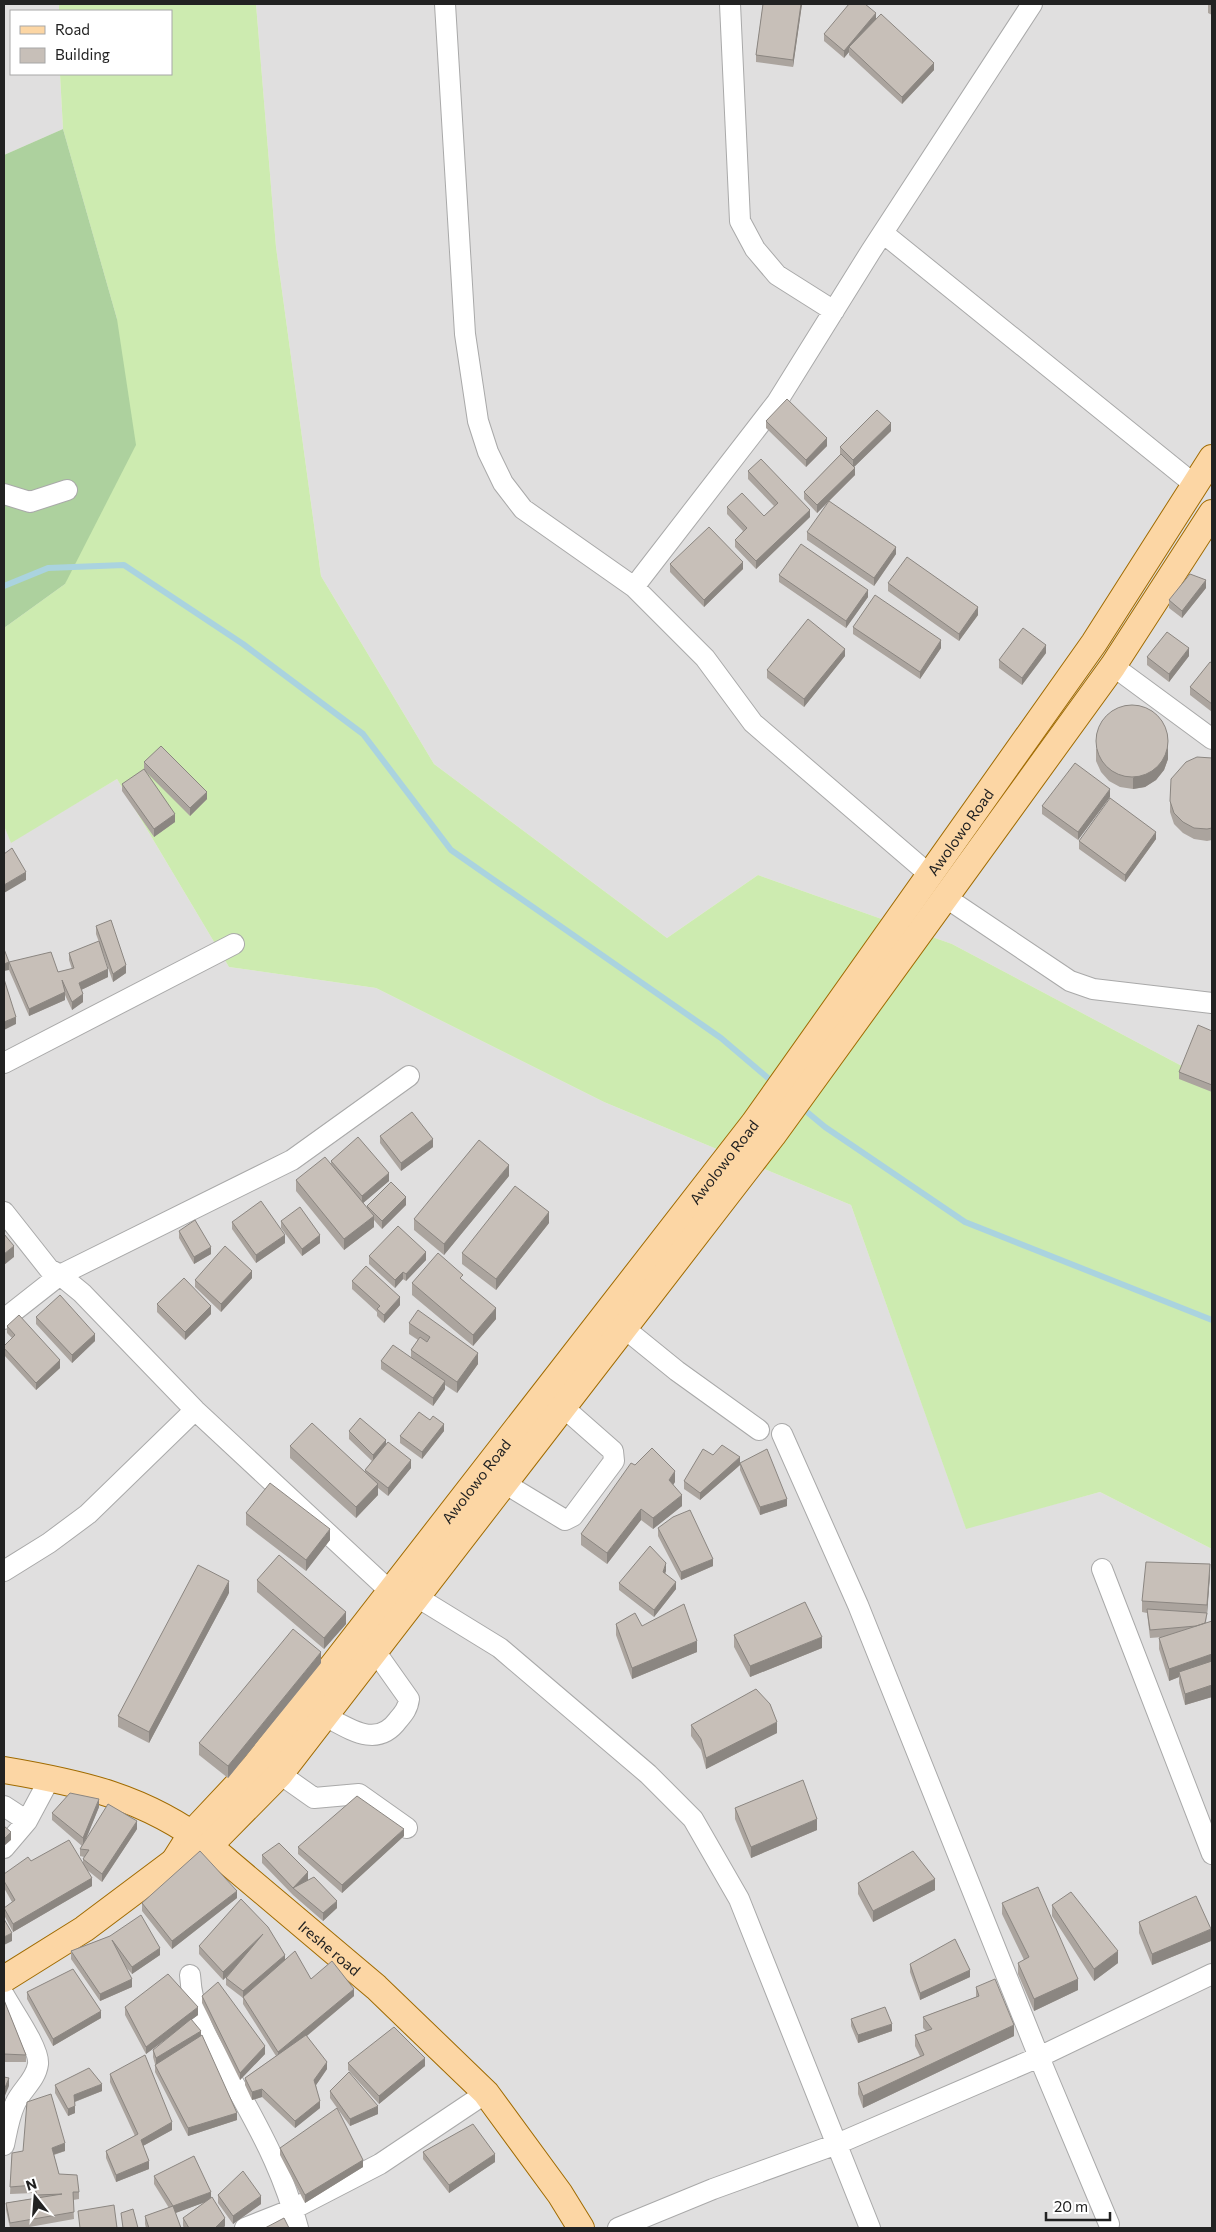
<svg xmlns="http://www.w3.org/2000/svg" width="1216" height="2232" font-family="Commissioner,sans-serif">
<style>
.residential{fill:#e0dfdf}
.grass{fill:#cdebb0}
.forest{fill:#add19e}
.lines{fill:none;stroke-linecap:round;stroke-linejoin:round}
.stream{stroke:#aad3df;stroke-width:6}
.minor-casing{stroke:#a9a9a9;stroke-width:22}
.major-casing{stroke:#a06b00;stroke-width:28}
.minor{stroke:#fff;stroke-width:20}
.major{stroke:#fcd6a4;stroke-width:26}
.wall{fill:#aba49e}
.shaded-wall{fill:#8b8681}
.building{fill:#c7bfb8;stroke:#8b8681}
.labels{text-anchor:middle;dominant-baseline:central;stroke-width:4;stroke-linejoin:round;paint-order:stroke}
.street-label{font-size:15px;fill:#222;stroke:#fff}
</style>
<rect width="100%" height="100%" fill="#f2efe9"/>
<path class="residential" d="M4,4H59V11H11V74H60L63,129L4,155Z
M256,4H1212V1082L952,944L758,875L667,938L434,764L321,576L276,247Z
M117,779L229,967L376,988L604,1102L851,1205L966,1528L1100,1492L1212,1549V2228H4V826L11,842Z"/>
<path class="grass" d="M59,4H256L276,247L321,576L434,764L667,938L758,875L952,944L1212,1082V1549L1100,1492L966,1529L851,1205L604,1102L376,988L229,967L117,779L11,843L4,826V628L65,584L117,319L63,129L60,74H171V11H59Z"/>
<path class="forest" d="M63,129L117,319L136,445L65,584L4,628V155Z"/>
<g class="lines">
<path class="stream" d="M4,586L48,568L124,565L243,644L363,734L451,850L721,1038L775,1084
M801,1107L825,1127L965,1222L1212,1320"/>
<g class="minor-casing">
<path id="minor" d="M445,4L465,334L478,421L488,452L503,483L523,509L634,587L705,658L753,723L930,875
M730,4L740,221L755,249L777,275L834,311
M883,233L1195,485
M4,494L30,502L67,490
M634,587L777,402L871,251L1032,4
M1113,666L1212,739
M945,897L1070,981L1093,989L1212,1003
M4,1063L234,944
M4,1212L49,1269L60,1275L82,1293L195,1410L391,1592L417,1597L500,1648L648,1774L693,1819L739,1899L870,2228
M4,1319L60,1275L292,1160L409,1076
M624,1328L677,1371L759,1430
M782,1434L858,1605L1039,2057L1109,2224
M504,1483L565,1520L573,1516L614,1461L613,1451L563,1407L551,1401
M1102,1569L1212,1854
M4,1571L49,1543L88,1514L195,1410
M325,1716C350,1729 377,1749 398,1720C404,1713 408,1708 409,1699L375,1651
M280,1774L314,1798L359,1794L407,1828
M4,1806L27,1821
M4,1848L27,1821L50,1778
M190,1975C193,2025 218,2054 241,2096C266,2141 285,2178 298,2228
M4,1995C12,2010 40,2049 38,2064C36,2080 21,2090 15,2104C9,2117 7,2131 4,2145
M245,2228L293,2209L380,2164L486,2093
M618,2228L713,2189L837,2144L1039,2057L1212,1974"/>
</g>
<g class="major-casing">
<g id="major">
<path id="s1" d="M4,1770C81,1783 145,1797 209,1846L376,1987L486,2093L560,2194L581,2228"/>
<path id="s2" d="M173,1863L192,1833L254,1767L754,1123L1094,643L1212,458"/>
<path d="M4,1979L84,1929L172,1863L209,1846L280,1774L773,1135L1113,666L1212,513"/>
</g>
</g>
<use href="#minor" class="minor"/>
<use href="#major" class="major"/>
</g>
<path class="wall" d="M763,4H802L793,67L756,62V55Z
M1208,4H1212V15L1208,13Z
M876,19L934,70L902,104L849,55V52L844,58L824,41V34Z
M766,421L827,446L806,467L766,428Z
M891,431L854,467L855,475L817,513L804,499V492L840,455V447Z
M748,471L810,517L756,569L735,547V540L743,531L727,514V507L764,516L774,506L748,479Z
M807,532L896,554L874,586L807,540Z
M670,564L743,569L704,607L670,572Z
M779,575L868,597L846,628L779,582Z
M888,583L978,615L959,641L888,591Z
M1206,588L1182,618L1169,608V600Z
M853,627L941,648L920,679L853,634Z
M1046,653L1022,685L999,668V660Z
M845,656L804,707L767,678V670Z
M1189,656L1169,682L1147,665V657Z
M1212,663V712L1190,695V687Z
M1168,735V759L1164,770L1156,780L1145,787L1133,789L1120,787L1109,781L1101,772L1096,761V749Z
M1212,758V840L1207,841L1194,839L1183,833L1174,824L1170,812V801Z
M144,762L207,799L190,816L145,771L175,822L154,837L122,791V784L144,770Z
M1110,797L1078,840L1042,814V806Z
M1156,839L1125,882L1079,849V841Z
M96,926L126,973L113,982L102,950L108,977L81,990L83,1002L72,1010L65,995V1000L29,1016L9,970V962L58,972L72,969L69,960V953L99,942L96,934Z
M1212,1031V1092L1179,1079V1072Z
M380,1136L433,1147L401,1171L380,1143Z
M331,1161L389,1181L363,1203L367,1208V1206L406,1205L382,1229L374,1220V1227L344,1250L296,1191V1180L331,1163Z
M509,1176L444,1255L414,1230V1219Z
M281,1221L320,1243L302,1256L281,1228Z
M232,1222L285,1243L256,1263L232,1229Z
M549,1223L496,1290L462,1264V1253Z
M179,1231L211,1254L194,1264L179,1238Z
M369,1256L426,1260L406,1281L403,1279L395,1288L369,1264Z
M252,1278L221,1312L195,1287V1280Z
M463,1280L496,1319L473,1346L412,1295V1283Z
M352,1281L400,1305L384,1323L377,1316V1312L352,1289Z
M157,1304L211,1314L185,1340L157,1312Z
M36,1317L95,1341L72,1363L36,1324Z
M409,1323L478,1364L457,1393L445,1385V1389L433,1406L381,1369V1361L411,1357V1350L418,1340L409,1334Z
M7,1326L60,1368L36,1390L4,1355V1346L12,1338L7,1333Z
M430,1420L444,1431L422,1459L400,1443V1436Z
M349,1431L386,1444L411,1468L388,1496L378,1488V1495L356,1518L290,1458V1446L365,1472V1470L372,1461L349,1439Z
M713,1455L740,1463L787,1506L760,1515L740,1470V1465L700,1500L684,1489V1481Z
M675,1482L673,1485L682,1506L653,1529L641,1520L607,1564L581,1545V1534Z
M246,1513L330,1540L306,1571L246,1525Z
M658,1528L713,1566L681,1580L658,1536Z
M666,1571L665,1573L676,1589L654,1617L619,1590V1583Z
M1210,1575L1206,1623L1212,1621V1697L1185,1705L1179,1683V1677L1169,1681L1159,1649V1638L1163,1637L1150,1638L1147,1613L1142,1612V1601Z
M257,1580L346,1624L324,1649L257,1592Z
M229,1593L149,1743L118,1727V1716Z
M616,1624L642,1626L697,1652L632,1679L616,1635Z
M734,1635L822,1648L750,1677L734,1647Z
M321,1663L228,1778L199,1755V1743Z
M691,1725L777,1733L706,1769L701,1750L691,1736Z
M99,1807L85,1842L137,1829L102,1882L86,1869L92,1886L13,1932L4,1915V1908L12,1902L4,1888V1874L31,1861L83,1864V1859L84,1857L80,1856V1849L82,1846L52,1820V1813Z
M735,1808L817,1830L751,1858L735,1819Z
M404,1836L342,1893L298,1854V1847Z
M262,1855L308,1880L337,1908L323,1921L293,1895L262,1863Z
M858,1883L935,1890L873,1922L858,1894Z
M237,1898L172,1949L142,1911V1903Z
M1002,1903L1078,1990L1034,2011L1018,1974V1963L1024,1960L1002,1914Z
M1052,1905L1118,1963L1094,1981L1052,1916Z
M1139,1922L1211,1941L1152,1965L1139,1933Z
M110,1936L160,1955L132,1974L124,1965L132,1987L100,2001L71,1959V1951Z
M199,1946L285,1960L311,1979L354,1996L307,2036L327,2069L316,2085L320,2108L295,2128L262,2097L252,2100L245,2085V2078L276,2056L243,2004V1998L226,1985V1978L230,1974L223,1980L199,1954Z
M910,1964L970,1977L920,2000L910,1972Z
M976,1987L1014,2036L863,2108L858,2094V2083L920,2056L915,2046V2035L926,2031L923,2028V2017L976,1997Z
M27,1992L101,2018L53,2046L27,1999Z
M202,1996L265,2054L240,2080L202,2003Z
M4,2000L26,2055V2062H4Z
M125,2007L198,2015L191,2020L201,2036L237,2120L188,2136L155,2072V2064L153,2057V2050L180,2029L146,2054L125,2015Z
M851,2019L892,2031L858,2043L851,2026Z
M348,2063L425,2066L379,2104L348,2070Z
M110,2074L172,2130L143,2146L149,2169L116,2182L106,2158V2151L135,2136L110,2082Z
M55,2085L102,2091L75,2102V2113L68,2116L55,2093Z
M330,2091L378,2114L350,2126L330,2098Z
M280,2148L363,2167L305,2203L280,2155Z
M65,2151L54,2155L59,2174L79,2192V2199L73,2200L74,2219L24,2228H10L6,2210V2203L36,2198L34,2193L10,2194L12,2153Z
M423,2152L495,2162L449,2193L423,2159Z
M154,2176L211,2198L225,2226L223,2228H184L183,2226V2218L205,2202L175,2213L181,2228H146L145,2224V2216L169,2208L154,2184Z
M218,2195L261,2204L233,2224L218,2203Z"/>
<path class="shaded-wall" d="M801,4H802L793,67V60Z
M876,13V20L849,47V52L844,58V51Z
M934,63V70L902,104V97Z
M891,423V431L853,468V460Z
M827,438V446L806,467V460Z
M855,468V475L817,513V505Z
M810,510V517L756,569V561Z
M896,547V554L874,586V578Z
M743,562V569L704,607V600Z
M1206,580V588L1182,618V611Z
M868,590V597L846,628V621Z
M978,607V615L959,641V634Z
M941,640V648L920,679V672Z
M1046,645V653L1022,685V678Z
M1189,648V656L1169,682V674Z
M845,649V656L804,707V699Z
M1168,748V759L1164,770L1156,780L1145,787L1133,789V778Z
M1110,789V797L1078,840V832Z
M207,792V799L190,816V808Z
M175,814V822L154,837V829Z
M1156,832V839L1125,882V875Z
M26,872V880L4,893V885Z
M9,962V970L4,971V964Z
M126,965V973L113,982V974Z
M108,969V977L79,991V983Z
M65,992V1000L29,1016V1009Z
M83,994V1002L72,1010V1002Z
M16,1017V1024L4,1030V1022Z
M433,1139V1147L401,1171V1163Z
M509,1165V1176L444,1255V1244Z
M389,1173V1181L362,1204V1196Z
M406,1197V1205L382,1229V1221Z
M549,1212V1223L496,1290V1279Z
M374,1216V1227L344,1250V1239Z
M285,1235V1243L256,1263V1255Z
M320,1235V1243L302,1256V1249Z
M14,1246V1257L4,1265V1254Z
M211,1247V1254L194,1264V1257Z
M426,1252V1260L406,1281V1274Z
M252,1271V1278L221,1312V1304Z
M403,1272V1279L395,1288V1280Z
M400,1297V1305L384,1323V1315Z
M211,1306V1314L185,1340V1332Z
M496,1308V1319L473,1346V1335Z
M95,1334V1341L72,1363V1355Z
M478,1353V1364L457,1393V1382Z
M60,1360V1368L36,1390V1383Z
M445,1381V1389L433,1406V1398Z
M444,1424V1431L422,1459V1452Z
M386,1440V1448L373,1463V1455Z
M740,1457V1465L700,1500V1493Z
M411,1460V1468L388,1496V1488Z
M675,1471V1482L669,1491V1480Z
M378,1484V1495L356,1518V1507Z
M682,1495V1506L653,1529V1518Z
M787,1499V1506L760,1515V1507Z
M641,1509V1520L607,1564V1553Z
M330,1529V1540L306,1571V1560Z
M713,1559V1566L681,1580V1572Z
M666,1563V1571L663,1579V1572Z
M1210,1564V1575L1207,1616V1605Z
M229,1581V1593L149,1743V1732Z
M676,1582V1589L654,1617V1610Z
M346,1612V1624L324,1649V1638Z
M822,1637V1648L750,1677V1666Z
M697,1641V1652L632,1679V1668Z
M321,1652V1663L228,1778V1766Z
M1212,1654V1665L1179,1672V1677L1169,1681V1669Z
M1212,1685V1697L1185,1705V1694Z
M777,1722V1733L706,1769V1758Z
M99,1799V1807L83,1846V1838Z
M817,1819V1830L751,1858V1847Z
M137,1821V1829L102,1882V1874Z
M404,1829V1836L342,1893V1885Z
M11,1832V1840L4,1846V1839Z
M308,1872V1880L293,1888V1895V1888Z
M92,1878V1886L13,1932V1924Z
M935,1879V1890L873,1922V1911Z
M237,1891V1898L172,1949V1941Z
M337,1901V1908L323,1921V1913Z
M1211,1929V1941L1152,1965V1954Z
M12,1933V1941L4,1945V1937Z
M263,1934V1941L223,1980V1972Z
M160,1948V1955L132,1974V1967Z
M1118,1951V1963L1094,1981V1969Z
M285,1955V1963L243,1998V1991Z
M970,1970V1977L920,2000V1993Z
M132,1979V1987L100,2001V1994Z
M1078,1979V1990L1034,2011V1999Z
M354,1989V1996L278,2060V2052Z
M198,2007V2015L146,2054V2047Z
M101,2011V2018L53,2046V2039Z
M892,2024V2031L858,2043V2035Z
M1014,2025V2036L863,2108V2096Z
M201,2031V2038L156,2065V2058Z
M265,2046V2054L240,2080V2073Z
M425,2058V2066L379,2104V2096Z
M327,2062V2069L314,2088V2080Z
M9,2078V2086L4,2098V2090Z
M102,2084V2091L74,2102V2095Z
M262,2089V2097L252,2100V2092Z
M320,2101V2108L295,2128V2121Z
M75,2106V2113L68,2116V2109Z
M378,2106V2114L350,2126V2119Z
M237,2113V2120L188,2136V2128Z
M172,2122V2130L141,2147V2140Z
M65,2143V2151L52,2155V2148Z
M495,2154V2162L449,2193V2185Z
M363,2160V2167L305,2203V2195Z
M149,2161V2169L116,2182V2175Z
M211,2192V2200L173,2214V2206Z
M261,2196V2204L233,2224V2216Z
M225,2218V2226L223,2228H215Z"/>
<path class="building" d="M763,4H801L793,60L756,55Z
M849,4H865L876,13L844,51L824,34Z
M881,14L934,63L902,97L849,47Z
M787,399L827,438L806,460L766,421Z
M877,410L891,423L853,460L840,447Z
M841,454L855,468L817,505L804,492Z
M761,459L810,510L756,561L735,540L747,528L727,507L742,493L764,516L778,503L748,471Z
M829,501L896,547L874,578L807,532Z
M709,527L743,562L704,600L670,564Z
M801,544L868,590L846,621L779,575Z
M907,557L978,607L959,634L888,583Z
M1190,574L1206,580L1182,611L1169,600Z
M875,595L941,640L920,672L853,627Z
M808,619L845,649L804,699L767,670Z
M1023,628L1046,645L1022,678L999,660Z
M1167,632L1189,648L1169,674L1147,657Z
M1210,662L1212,663V704L1190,687Z
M1096 741a36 36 0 1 1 72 0a36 36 0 1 1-72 0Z
M161,746L207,792L190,808L144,762Z
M1197,757L1212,758V828L1207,829L1194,828L1183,822L1174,813L1170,801L1171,779L1186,762Z
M1075,763L1110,789L1078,832L1042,806Z
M144,769L175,814L154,829L122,784Z
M1110,798L1156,832L1125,875L1079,841Z
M12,848L26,872L4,885V854Z
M111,920L126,965L113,974L96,926Z
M99,941L108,969L79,983L83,994L72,1002L62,980L65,992L29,1009L9,962L51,952L58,972L74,968L69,953Z
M4,949L9,962L4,964Z
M4,979L16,1017L4,1022Z
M1198,1025L1212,1031V1085L1179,1072Z
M412,1112L433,1139L401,1163L380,1136Z
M358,1137L389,1173L362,1196L331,1161Z
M479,1140L509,1165L444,1244L414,1219Z
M325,1157L374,1216L344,1239L296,1180Z
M391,1182L406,1197L382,1221L367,1206Z
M515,1186L549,1212L496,1279L462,1253Z
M261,1201L285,1235L256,1255L232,1222Z
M300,1207L320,1235L302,1249L281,1221Z
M195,1220L211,1247L194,1257L179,1231Z
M398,1226L426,1252L406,1274L403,1272L395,1280L369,1256Z
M4,1234L14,1246L4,1254Z
M225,1246L252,1271L221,1304L195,1280Z
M438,1253L463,1275L460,1278L496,1308L473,1335L412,1283Z
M366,1266L400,1297L384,1315L377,1309L380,1306L352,1281Z
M184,1278L211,1306L185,1332L157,1304Z
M60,1295L95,1334L72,1355L36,1317Z
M418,1310L478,1353L457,1382L411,1350L420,1337L427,1342L430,1337L409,1323Z
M19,1315L60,1360L36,1383L4,1348V1346L15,1335L7,1326Z
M393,1345L445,1381L433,1398L381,1361Z
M419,1412L430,1420L433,1416L444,1424L422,1452L400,1436Z
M360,1418L386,1440L373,1455L349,1431Z
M312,1423L378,1484L356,1507L290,1446Z
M388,1442L411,1460L388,1488L365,1470Z
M722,1445L740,1457L700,1493L684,1481L703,1449L713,1455Z
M652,1448L675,1471L669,1480L682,1495L653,1518L641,1509L607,1553L581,1534L631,1463L635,1465Z
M767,1449L787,1499L760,1507L740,1463Z
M270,1483L330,1529L306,1560L246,1513Z
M690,1510L713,1559L681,1572L658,1528L673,1517Z
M650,1546L666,1563L663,1572L676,1582L654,1610L619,1583Z
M279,1555L346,1612L324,1638L257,1580Z
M1146,1562L1210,1564L1207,1605L1142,1601Z
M198,1565L229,1581L149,1732L118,1716Z
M805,1602L822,1637L750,1666L734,1635Z
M684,1604L697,1641L632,1668L616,1624L635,1613L642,1626Z
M1147,1609L1207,1613L1205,1623L1196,1626L1150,1630Z
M1212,1621V1654L1169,1669L1159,1638Z
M293,1629L321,1652L228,1766L199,1743Z
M1212,1661V1685L1185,1694L1179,1672Z
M756,1689L770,1704L777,1722L706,1758L701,1739L691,1725Z
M803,1780L817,1819L751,1847L735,1808Z
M70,1793L99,1799L83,1838L52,1813Z
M357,1796L404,1829L342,1885L298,1847Z
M108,1804L137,1821L102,1874L83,1859L89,1850L80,1849Z
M4,1826L11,1832L4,1839Z
M69,1840L92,1878L13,1924L4,1908L15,1900L4,1881V1874L28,1857L31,1861Z
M279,1843L308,1872L293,1888L262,1855Z
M200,1851L237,1891L172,1941L142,1903Z
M913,1851L935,1879L873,1911L858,1883Z
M314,1877L337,1901L323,1913L293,1888Z
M1038,1887L1078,1979L1034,1999L1018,1963L1029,1957L1002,1903Z
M1071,1892L1118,1951L1094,1969L1052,1905Z
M1196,1896L1211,1929L1152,1954L1139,1922Z
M241,1899L268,1927L285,1955L243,1991L226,1978L263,1934L223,1972L199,1946Z
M141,1915L160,1948L132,1967L112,1940L132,1979L100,1994L71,1951L110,1936Z
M4,1919L12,1933L4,1937Z
M955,1939L970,1970L920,1993L910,1964Z
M295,1951L311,1979L332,1961L354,1989L278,2052L243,1997Z
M73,1969L101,2011L53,2039L27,1992Z
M168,1974L198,2007L146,2047L125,2007Z
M995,1979L1014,2025L863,2096L858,2083L924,2055L915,2035L932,2029L923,2017L979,1996L976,1987Z
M218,1982L265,2046L240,2073L202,1996Z
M4,2000L26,2055L4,2054Z
M885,2007L892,2024L858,2035L851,2019Z
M191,2019L201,2031L156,2058L153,2050Z
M394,2027L425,2058L379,2096L348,2063Z
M202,2035L237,2113L188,2128L155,2065Z
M306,2035L327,2062L314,2080L320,2101L295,2121L262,2089L252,2092L245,2078Z
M145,2055L172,2122L141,2140L149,2161L116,2175L106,2151L138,2134L110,2074Z
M89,2068L102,2084L74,2095L75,2106L68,2109L55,2085Z
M349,2072L378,2106L350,2119L330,2091Z
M4,2077L9,2078L4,2090Z
M51,2094L65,2143L52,2148L59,2174L77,2175L79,2192H73L74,2212L10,2223L6,2203L62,2194L37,2195L34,2185L10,2187L12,2153L23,2151L27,2102Z
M337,2108L363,2160L305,2195L280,2148Z
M473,2124L495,2154L449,2185L423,2152Z
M194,2156L211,2192L173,2206L154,2176Z
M243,2171L261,2196L233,2216L218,2195Z
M212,2197L225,2218L215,2228H189L183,2218Z
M114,2205L117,2228H80L78,2211Z
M173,2206L181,2228H149L145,2216Z
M133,2209L138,2228H123L121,2213Z
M284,2218L289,2228H265Z"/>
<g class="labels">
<g class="street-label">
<text stroke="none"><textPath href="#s2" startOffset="1298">Awolowo Road</textPath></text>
<text stroke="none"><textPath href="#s2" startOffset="892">Awolowo Road</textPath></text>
<text stroke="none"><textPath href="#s2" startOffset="488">Awolowo Road</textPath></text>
<text stroke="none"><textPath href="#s1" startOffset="379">Ireshe road</textPath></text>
</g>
</g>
<rect width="1216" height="2232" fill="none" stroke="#222222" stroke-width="10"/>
<rect x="10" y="10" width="162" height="65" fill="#ffffff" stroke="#a7a7a7"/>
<rect x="20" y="26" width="25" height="8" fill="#fcd6a4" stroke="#a7a7a7"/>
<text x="55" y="35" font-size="15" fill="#222222">Road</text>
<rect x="20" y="48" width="25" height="15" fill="#c7bfb8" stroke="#a7a7a7"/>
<text x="55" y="60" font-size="15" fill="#222222">Building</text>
<g transform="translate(35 2197) rotate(343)" stroke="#ffffff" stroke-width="4" paint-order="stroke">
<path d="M0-4L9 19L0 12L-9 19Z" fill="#222222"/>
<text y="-8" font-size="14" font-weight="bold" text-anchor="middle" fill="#222222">N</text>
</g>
<path d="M1046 2212v8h64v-8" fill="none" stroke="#222222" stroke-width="2.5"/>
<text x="1054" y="2212" font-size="15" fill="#222222" stroke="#ffffff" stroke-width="4" paint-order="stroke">20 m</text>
</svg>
